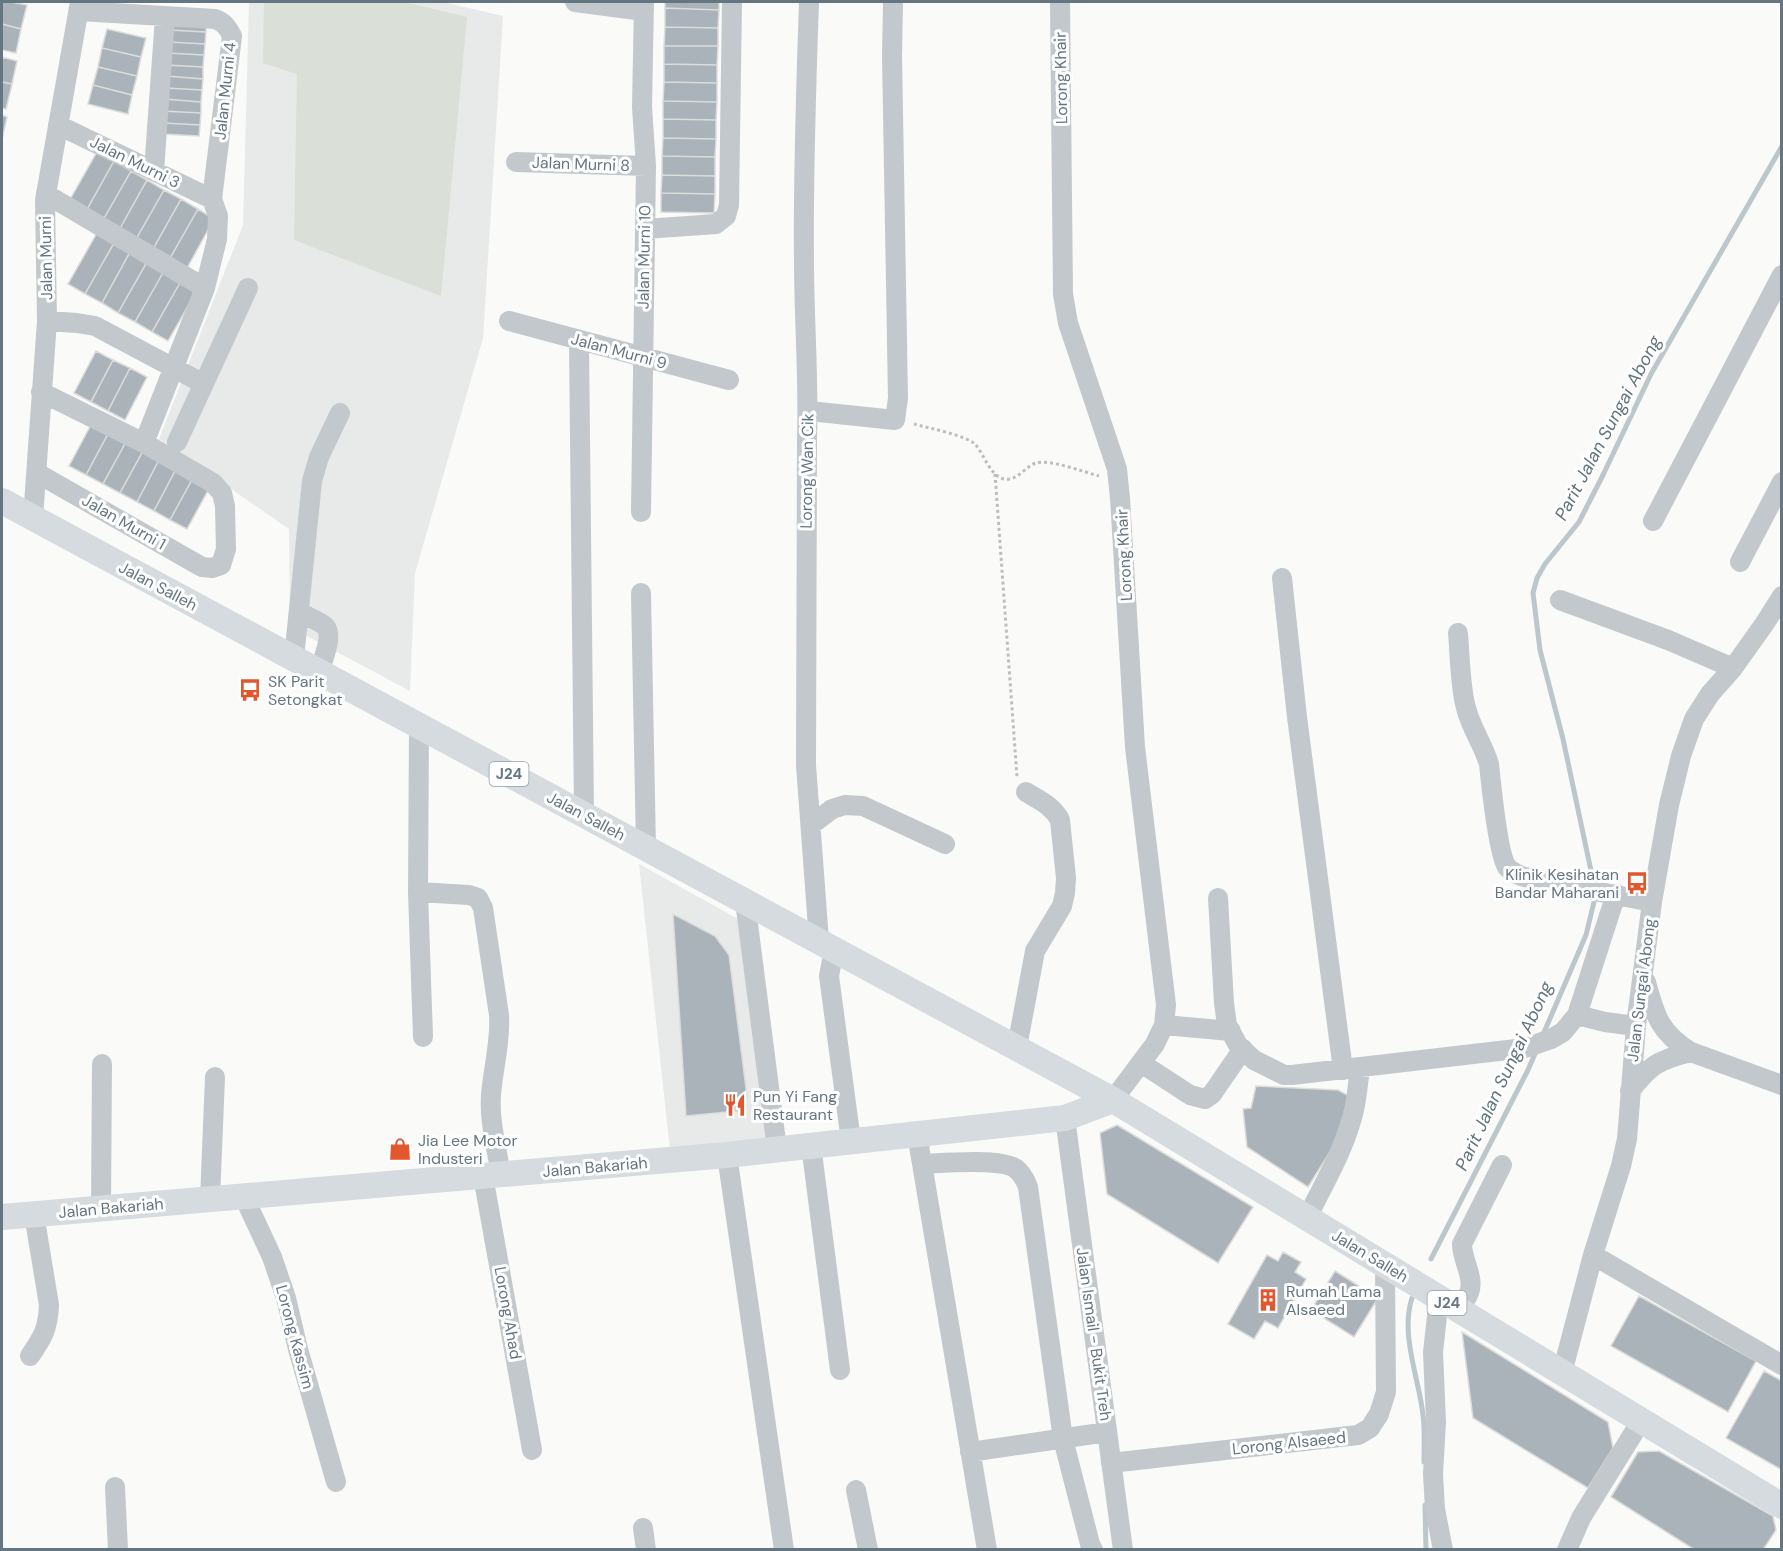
<svg xmlns="http://www.w3.org/2000/svg" width="1783" height="1551" font-family="'DM Sans',sans-serif">
<style>
.built{fill:#e8e9e9}
.green{fill:#dadfd7}
.lines{fill:none;stroke-linecap:round;stroke-linejoin:round}
.stream{stroke:#bbc7cb;stroke-width:5}
.building{fill:#aab3b9;stroke:#dcdcda;stroke-width:1.5}
.path{stroke:#bbbfc2;stroke-width:3;stroke-dasharray:3 3;stroke-linecap:butt}
.minor{stroke:#c3c8cc;stroke-width:20}
.major{stroke:#d6dbdf;stroke-width:26}
.labels{text-anchor:middle;dominant-baseline:central;stroke-width:6;stroke-linejoin:round;paint-order:stroke}
.shield{fill:#fff;stroke:#939fa8;stroke-width:1.5}
.shield-label{font-size:15px;font-weight:bold;fill:#657683}
.street-label{font-size:16px;fill:#657683;stroke:#fff}
.poi-label{font-size:16px;fill:#657683;stroke:#fff;text-anchor:start}
.water-label{font-size:18px;font-style:italic;fill:#60757c;stroke:#fff}
</style>
<rect width="100%" height="100%" fill="#fafaf8"/>
<path class="built" d="M249,2H443L503,16L483,338L415,573L410,691L290,627L289,529L159,439L243,225Z
M639,864L740,920L768,1139L670,1150Z"/>
<path class="green" d="M264,2H404L467,17L441,296L294,240L297,74L263,63Z"/>
<g class="lines">
<path class="stream" d="M1593,880L1563,739L1540,650L1533,593L1537,578L1545,564L1579,522L1603,475L1651,374L1782,146
M1542,1037L1586,935L1594,902
M1431,1259L1528,1070L1537,1049
M1412,1298C1400,1335 1419,1378 1423,1415C1425,1430 1424,1447 1424,1462
M1425,1505L1426,1550"/>
</g>
<path class="building" d="M2,2H11L27,5L21,29L2,24Z
M665,2H719V10L665,8Z
M665,8L719,10L718,28L665,27Z
M169,19L206,21V32L169,30Z
M2,24L21,29L16,53L2,50Z
M665,27L718,28V46H664Z
M107,29L146,38L141,57L102,48Z
M169,30L206,32L205,44L168,42Z
M168,42L205,44L204,55L167,53Z
M664,46H718L717,65L664,64Z
M102,48L141,57L137,76L98,67Z
M167,53L204,55L203,67L166,65Z
M2,57L17,61L12,84L2,82Z
M664,64L717,65V83L664,82Z
M166,65L203,67V79L166,76Z
M98,67L137,76L132,95L93,85Z
M166,76L203,79L202,90L165,88Z
M2,82L12,84L6,109L2,108Z
M664,82L717,83V102L663,101Z
M93,85L132,95L128,114L88,104Z
M165,88L202,90L201,102L164,99Z
M164,99L201,102V113L163,111Z
M663,101L717,102L716,120L663,119Z
M163,111L201,113L200,125L163,123Z
M2,115L7,117L2,140Z
M663,119L716,120V139L663,138Z
M163,123L200,125L199,136L162,134Z
M663,138L716,139L715,157L662,156Z
M97,152L114,161L85,213L68,203Z
M662,156L715,157V176L662,175Z
M114,161L131,171L102,222L85,213Z
M131,171L147,180L118,232L102,222Z
M662,175L715,176V194L661,193Z
M147,180L164,190L135,241L118,232Z
M164,190L181,199L152,251L135,241Z
M661,193L715,194L714,213L661,212Z
M181,199L198,209L169,260L152,251Z
M198,209L214,219L186,270L169,260Z
M97,233L114,243L85,294L68,284Z
M114,243L130,252L102,303L85,294Z
M130,252L147,262L118,313L102,303Z
M147,262L164,271L135,322L118,313Z
M164,271L181,281L152,332L135,322Z
M181,281L197,290L168,341L152,332Z
M96,351L113,360L91,402L74,393Z
M113,360L130,368L108,411L91,402Z
M130,368L147,377L125,420L108,411Z
M93,421L110,430L86,475L69,466Z
M110,430L127,440L103,484L86,475Z
M127,440L144,449L120,493L103,484Z
M144,449L160,458L137,502L120,493Z
M160,458L177,467L154,511L137,502Z
M177,467L194,476L170,520L154,511Z
M194,476L211,485L187,529L170,520Z
M673,914L715,936L729,955L747,1096L738,1111L686,1116Z
M1256,1086L1338,1090L1349,1096L1343,1131L1308,1187L1247,1147L1243,1109L1251,1108Z
M1117,1125L1253,1207L1218,1263L1107,1194L1100,1133Z
M1283,1252L1301,1262L1295,1272L1306,1279L1278,1328L1265,1321L1254,1339L1228,1324L1267,1255L1278,1261Z
M1335,1271L1378,1298L1354,1337L1311,1310Z
M1639,1296L1756,1361L1728,1412L1611,1346Z
M1462,1332L1608,1422L1613,1448L1588,1488L1473,1418Z
M1764,1371L1782,1381V1470L1726,1438Z
M1659,1451L1773,1516L1776,1530L1763,1550H1695L1611,1497L1638,1452Z"/>
<g class="lines">
<path class="path" d="M914,424C928,428 965,435 975,444C984,454 990,476 1004,479C1016,482 1026,466 1036,463C1050,459 1084,472 1099,476
M995,474L1017,777"/>
<path class="minor" d="M575,2L644,11
M809,2C806,88 803,174 804,261C804,320 809,379 807,438L806,765L819,941
M1060,2L1063,294L1068,323L1117,469L1120,498L1135,747L1166,1005L1164,1025L1155,1044L1113,1100
M79,11L215,19C224,22 228,28 232,36L212,199L218,216L217,239L205,288L144,443
M58,125L212,199
M516,162L646,166
M154,171L165,17
M46,194L205,288
M645,229L716,224L726,216L729,205L732,2
M47,321L77,323L95,326L204,384
M509,321L729,380
M579,341L584,814
M809,411L895,420L898,398L892,55L893,2
M177,442L248,288
M37,473L202,567L212,568L221,565L226,549L225,506L222,493L213,483L144,443L41,392
M641,512L646,166L642,107L644,2
M33,518L47,321L45,200L80,2
M1653,521L1782,275
M1740,562L1782,482
M1282,578L1297,717L1343,1070
M641,593L646,848
M1560,600L1668,640L1733,668
M299,612C307,617 318,620 325,626C334,635 322,662 319,672
M1458,633C1460,656 1460,686 1466,708C1471,728 1483,744 1489,764C1491,783 1498,855 1507,867C1512,873 1519,875 1527,878L1652,902
M294,658L312,481L319,457L340,413
M419,726L418,892L423,1037
M811,825L832,809L845,805L863,806L945,844
M418,892L469,895L478,898L483,908L499,1015C501,1042 493,1068 491,1095C489,1121 497,1149 501,1175
M1218,898L1224,1003L1227,1025L1238,1045L1254,1060L1284,1075H1292L1525,1048L1551,1039L1563,1032L1577,1015L1616,894
M745,901L777,1149
M838,951L832,960L829,976L851,1141
M1646,982C1655,1016 1660,1033 1691,1052L1782,1085
M1577,1015L1605,1022L1636,1026
M1164,1025L1231,1031
M1017,1047L1035,951L1062,906L1065,893L1066,878L1060,820C1053,806 1039,800 1026,792
M1141,1063L1190,1095L1205,1099L1212,1094L1243,1049
M1630,1091C1650,1065 1658,1060 1691,1052
M1065,1118L1123,1550
M917,1134L987,1550
M811,1145L840,1370
M727,1155L784,1550
M922,1164C944,1163 998,1158 1015,1168C1022,1173 1025,1179 1028,1187L1063,1439L1090,1544L1093,1550
M483,1176L532,1450
M244,1197L272,1257L286,1298L298,1349L336,1482
M210,1199L215,1077
M101,1208L102,1064
M1307,1218C1324,1183 1345,1149 1354,1110C1357,1097 1358,1082 1360,1068
M1593,1255L1782,1365
M1439,1298L1433,1352L1436,1422L1433,1474L1435,1509L1443,1550
M1460,1310C1463,1305 1466,1299 1469,1293C1475,1277 1462,1261 1462,1244L1502,1165
M30,1356C43,1337 48,1329 49,1305L34,1214
M1562,1373L1593,1255L1621,1166L1627,1139L1636,1026L1652,902L1669,805L1681,756L1694,719L1710,694L1733,668L1765,623L1782,596
M970,1452L1107,1432
M1111,1463L1358,1435L1370,1428L1379,1414L1386,1392L1385,1265
M115,1487L118,1550
M856,1490L868,1550
M643,1528L646,1550
M1567,1550L1581,1518L1641,1421"/>
<path class="major" d="M2,501L1113,1100L1782,1506
M2,1217L727,1155L1065,1118L1113,1100"/>
</g>
<defs>
<g id="bus-bare" transform="scale(1.8)"><path d="M-5-6H5V4H4V6H2V4H-2V6H-4V4H-5ZM-3.5-4V0h7V-4ZM-3.5 1.2v1.5H-2V1.2ZM2 1.2v1.5H3.5V1.2Z" fill="#e4572e" stroke="#fff" stroke-width="2.5" paint-order="stroke"/></g>
<g id="restaurant-bare" transform="scale(1.8)"><path d="M-5-6h1v4h1v-4h1v4h1v-4h1v5L-1.5 .5V6h-2V.5L-5-1ZM5-6V6H3V1.5H1.5Q1.5-4 5-6Z" fill="#e4572e" stroke="#fff" stroke-width="2.5" paint-order="stroke"/></g>
<g id="shop-bare" transform="scale(1.8)"><path d="M-5-2.5h2.3a2.7 3.5 0 0 1 5.4 0H5L5.5 6h-11ZM-1.5-2.5h3a1.5 2.3 0 0 0-3 0Z" fill="#e4572e" stroke="#fff" stroke-width="2.5" paint-order="stroke"/></g>
<g id="building-bare" transform="scale(1.8)"><path d="M-4-6H4V6H1V3H-1V6H-4ZM-2.5-4.3h1.7v1.8h-1.7ZM.8-4.3h1.7v1.8H.8ZM-2.5-1h1.7V.8h-1.7ZM.8-1h1.7V.8H.8Z" fill="#e4572e" stroke="#fff" stroke-width="2.5" paint-order="stroke"/></g>
</defs>
<g fill-rule="evenodd">
<use href="#bus-bare" x="250" y="690"/>
<use href="#bus-bare" x="1637" y="883"/>
<use href="#restaurant-bare" x="735" y="1105"/>
<use href="#shop-bare" x="400" y="1149"/>
<use href="#building-bare" x="1268" y="1300"/>
</g>
<g class="labels">
<g class="shield">
<rect x="489.5" y="762" width="39" height="24" rx="4.5"/>
<rect x="1427.5" y="1291" width="39" height="24" rx="4.5"/>
</g>
<g class="shield-label">
<text x="509" y="774">J24</text>
<text x="1447" y="1303">J24</text>
</g>
<g class="street-label">
<text transform="translate(1061 78) rotate(-91)">Lorong Khair</text>
<text transform="translate(225 91) rotate(-84)">Jalan Murni 4</text>
<text transform="translate(135 162) rotate(26)">Jalan Murni 3</text>
<text transform="translate(581 164) rotate(2)">Jalan Murni 8</text>
<text transform="translate(644 257) rotate(-89)">Jalan Murni 10</text>
<text transform="translate(46 258) rotate(-91)">Jalan Murni</text>
<text transform="translate(619 351) rotate(15)">Jalan Murni 9</text>
<text transform="translate(807 471) rotate(-89)">Lorong Wan Cik</text>
<text transform="translate(124 522) rotate(30)">Jalan Murni 1</text>
<text transform="translate(1124 555) rotate(-93)">Lorong Khair</text>
<text transform="translate(158 586) rotate(28)">Jalan Salleh</text>
<text transform="translate(586 816) rotate(28)">Jalan Salleh</text>
<text transform="translate(1641 990) rotate(-83)">Jalan Sungai Abong</text>
<text transform="translate(595 1167) rotate(-5)">Jalan Bakariah</text>
<text transform="translate(111 1208) rotate(-5)">Jalan Bakariah</text>
<text transform="translate(1370 1256) rotate(31)">Jalan Salleh</text>
<text transform="translate(508 1313) rotate(80)">Lorong Ahad</text>
<text transform="translate(1094 1334) rotate(82)">Jalan Ismail - Bukit Treh</text>
<text transform="translate(295 1337) rotate(75)">Lorong Kassim</text>
<text transform="translate(1289 1443) rotate(-6)">Lorong Alsaeed</text>
</g>
<g class="poi-label">
<text x="268" y="681">SK Parit<tspan x="268" dy="18">Setongkat</tspan></text>
<text x="1619" y="874" text-anchor="end">Klinik Kesihatan<tspan x="1619" dy="18">Bandar Maharani</tspan></text>
<text x="753" y="1096">Pun Yi Fang<tspan x="753" dy="18">Restaurant</tspan></text>
<text x="418" y="1140">Jia Lee Motor<tspan x="418" dy="18">Industeri</tspan></text>
<text x="1286" y="1291">Rumah Lama<tspan x="1286" dy="18">Alsaeed</tspan></text>
</g>
<g class="water-label">
<text transform="translate(1608 428) rotate(-62)">Parit Jalan Sungai Abong</text>
<text transform="translate(1504 1076) rotate(-65)">Parit Jalan Sungai Abong</text>
</g>
</g>
<rect width="1783" height="1551" fill="none" stroke="#657683" stroke-width="6"/>
</svg>
